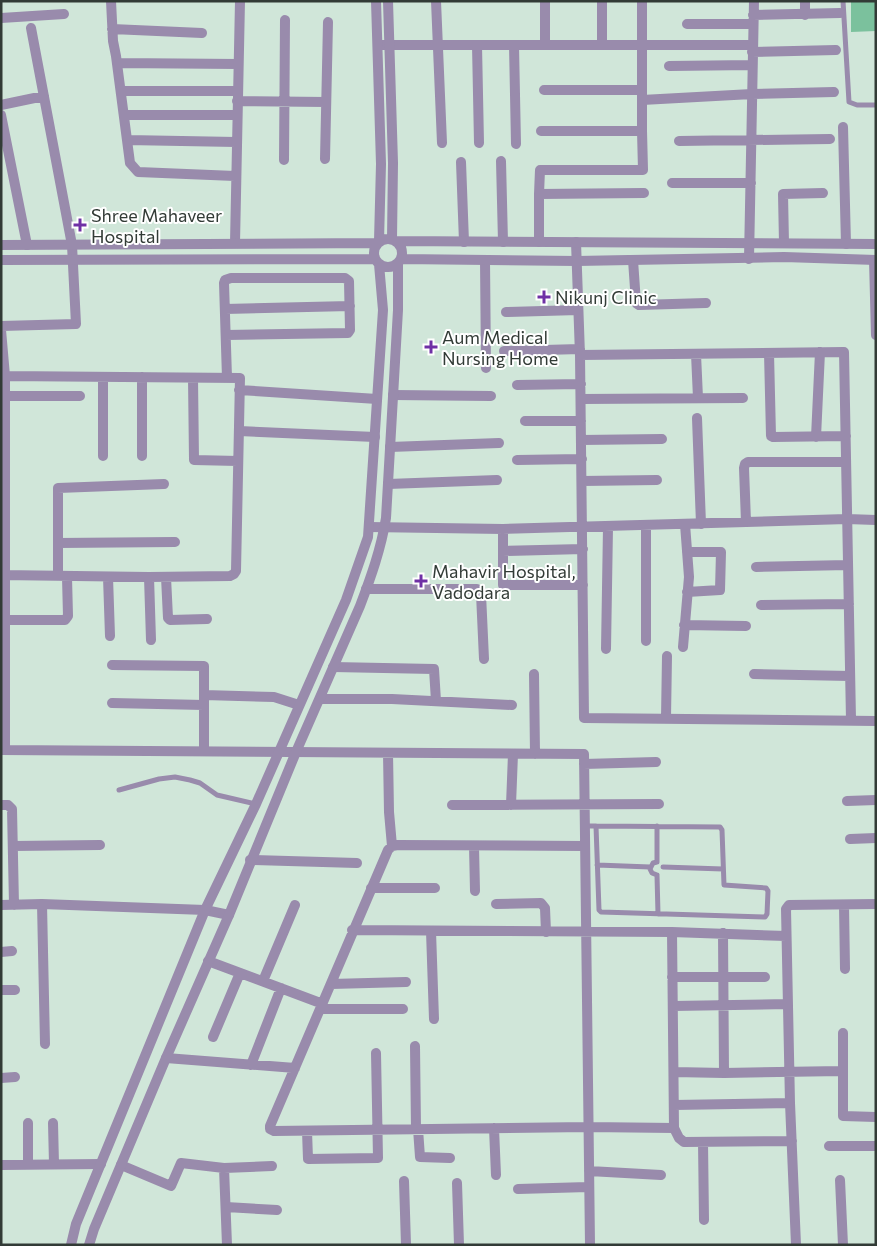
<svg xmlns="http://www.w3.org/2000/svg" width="877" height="1246" font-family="Commissioner,sans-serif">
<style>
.green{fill:#7bc19d}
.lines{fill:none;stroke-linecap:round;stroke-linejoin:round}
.service{stroke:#998bac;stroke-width:5}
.minor{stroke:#998bac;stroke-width:10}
.tertiary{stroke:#998bac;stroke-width:10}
.poi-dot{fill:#6f30a5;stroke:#fff;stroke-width:2}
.labels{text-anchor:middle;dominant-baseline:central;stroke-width:4;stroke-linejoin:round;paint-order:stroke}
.poi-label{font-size:18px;fill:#323b36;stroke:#fff;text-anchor:start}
</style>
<rect width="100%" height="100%" fill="#d0e6d9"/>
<path class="green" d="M851,1H876V31L851,32Z"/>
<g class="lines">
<path class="service" d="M843,1L849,102L857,105H876
M119,790L159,779L175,777L190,780L200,783L217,795L256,804
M586,826H596L720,827L722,830L724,885L766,888L768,891L767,914L765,917L601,912L599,910L596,826
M657,826V862
M597,865L650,867
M663,867L723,869
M657,875L658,914
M657,875L652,873L650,869L653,863L657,862"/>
<path class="minor" d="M111,1L113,41L116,56L130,163L138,172L235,176
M436,1L442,143
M545,1V45
M805,1V15
M753,15L840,13
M1,18L64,14
M687,24H753
M112,29L202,33
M381,45H752
M477,45L479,143
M514,45L516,144
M602,45V1
M752,52L836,50
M117,63L238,64
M669,66L752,65
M544,90H642
M121,91H238
M642,100L752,94L834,92
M237,101L326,102
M1,105L44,96
M1,115L27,245
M124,115H237
M843,127L846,244
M541,131H642V1
M127,140L236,142
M679,141L830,139
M325,159L328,22
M284,160L285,20
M501,161L503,242
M461,162L464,242
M672,183H751
M539,194L540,170H643L642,131
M539,242V194L644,193
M576,242L580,355L584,718L876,721
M235,243L240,1
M784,243L783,194L823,193
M749,259L754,1
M485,260L486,368
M633,260L636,303L639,305L706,303
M874,260L876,335
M225,309L350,306
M506,312L578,310
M1,326L76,324L72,245L31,28
M1,330L5,376V750
M226,335L348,333L350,330L349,281L345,278H231L225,280L224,283L227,378
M504,351L580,349
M769,353L771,436L773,437L846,436
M696,354L698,398
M580,355L844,352L851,720
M142,377V456
M193,378L194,460L238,461
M517,385L581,384
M239,390L377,399
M393,395L491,396
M5,396H80
M581,399L743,398
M697,418L701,524
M525,421H581
M239,431L375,437
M816,437L820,352
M581,440L662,439
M390,447L499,443
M103,456V377
M517,460L582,459
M582,481L657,480
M388,484L497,480
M746,522L744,468L745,464L748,462H846
M369,527L503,529L847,519L876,520
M503,529V585H583
M58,543L175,542
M503,551L583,549
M687,552H721L720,590L687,592
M756,567L848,565
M1,575L149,577L230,576L234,574L236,571L240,378L5,376
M58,575V488L164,484
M108,577L110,636
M149,577L151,640
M166,577L168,618L170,620L207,619
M366,589H477L481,594L484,659
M761,605L849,604
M6,620H65L68,616L67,577
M684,625L746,626
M646,641V525
M683,647L689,577L685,524
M606,649L608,527
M112,665L204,666V750
M333,667L434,669L436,701
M534,674L535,754
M754,674L850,676
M204,695L274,697L299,705
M320,699H392L512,705
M112,703L204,705
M666,718L667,656
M1,750L584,754L590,1245
M388,753L389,812L392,846
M584,764L656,762
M847,801L876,800
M1,805H8L12,809L14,905
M452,805L659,804
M511,805L513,754
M850,839L876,838
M13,846L100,845
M474,846L475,891
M585,846L398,845L392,846L388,850L270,1126V1129L274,1131L588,1127L674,1128L672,932
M250,860L357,863
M371,888H435
M42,904L45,1044
M496,904L541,903L545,908L546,932
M1,905L42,904L205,910L229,915
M844,905L845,969
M352,930L672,932L786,936
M431,931L434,1019
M723,933L724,1073
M1,952L12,951
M208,961L323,1004
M672,977H765
M263,981L295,905
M331,984L406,982
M1,990H15
M673,1006L788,1004
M321,1009H403
M843,1033V1116L876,1117
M213,1037L240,973
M415,1046L416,1129
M166,1058L295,1068
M251,1065L281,988
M674,1072L724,1073L842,1071
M1,1078L15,1077
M674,1105L790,1103
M53,1123L54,1164
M494,1128L496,1175
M674,1128L679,1138L684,1142L792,1141
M418,1129L420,1157L450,1158
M307,1131L308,1159L378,1158L376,1053
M703,1142L704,1220
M829,1146H876
M1,1165L101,1164
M28,1165V1123
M121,1165L171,1186L181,1163L224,1168L227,1245
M224,1168L272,1166
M589,1171L661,1175
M840,1180L843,1245
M404,1181L406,1245
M457,1183L459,1245
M518,1189L588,1187
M226,1207L277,1210
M796,1245L790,1103L786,909L789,905L876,904"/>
<path class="tertiary" d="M376,1L381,164L379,241
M388,1L393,163L392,239
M374 253a14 14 0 1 1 28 0a14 14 0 1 1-28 0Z
M396,241L876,244
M1,245L377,243
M401,259L577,261L784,257L876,260
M1,260L375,259
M71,1245L76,1224L205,910L256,804L346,600L368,537L383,310L379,264
M89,1245L94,1229L166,1058L229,915L296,752L360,606C371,577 381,549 386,518L398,310V263"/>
</g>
<g class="poi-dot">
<path d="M77.5 217.5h5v5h5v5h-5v5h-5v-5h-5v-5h5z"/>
<path d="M541.5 289.5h5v5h5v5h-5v5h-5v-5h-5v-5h5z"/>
<path d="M428.5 339.5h5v5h5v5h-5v5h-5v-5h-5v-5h5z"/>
<path d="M418.5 573.5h5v5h5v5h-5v5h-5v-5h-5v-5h5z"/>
</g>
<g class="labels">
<g class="poi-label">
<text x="91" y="215">Shree Mahaveer<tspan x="91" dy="21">Hospital</tspan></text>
<text x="555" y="297">Nikunj Clinic</text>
<text x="442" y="337">Aum Medical<tspan x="442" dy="21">Nursing Home</tspan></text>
<text x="432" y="571">Mahavir Hospital,<tspan x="432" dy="21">Vadodara</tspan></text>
</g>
</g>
<rect width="877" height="1246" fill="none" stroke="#323b36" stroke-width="5"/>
</svg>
